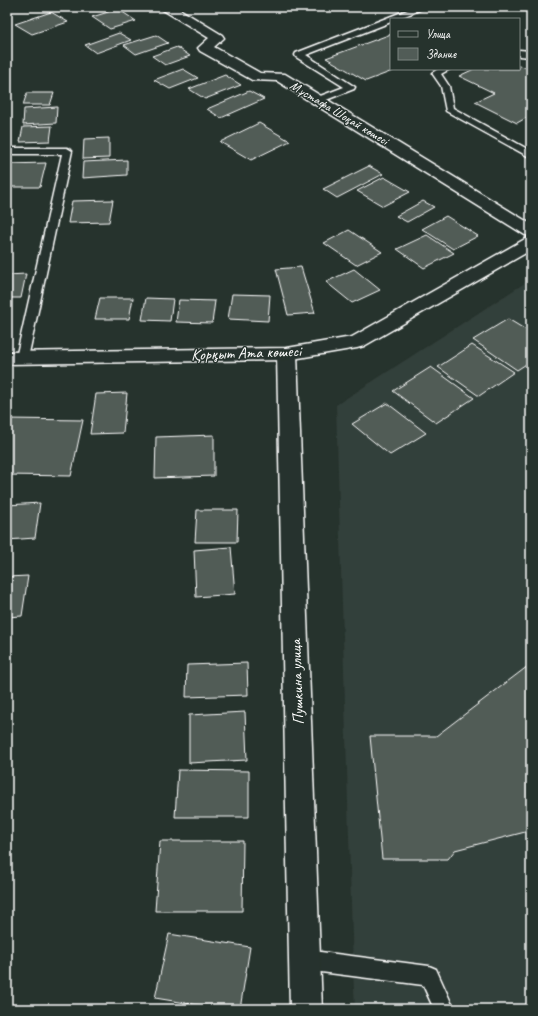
<svg xmlns="http://www.w3.org/2000/svg" width="538" height="1016" font-family="Caveat,sans-serif">
<style>
.built{fill:#333f3a}
.building{fill:#515c57;stroke:#fff}
.lines{fill:none;stroke-linecap:round;stroke-linejoin:round}
.lane-casing{stroke:#fff;stroke-width:3}
.street-casing{stroke:#fff;stroke-width:3}
.secondary-casing{stroke:#fff;stroke-width:3}
.lane{fill:#26332d;fill-rule:evenodd}
.street{fill:#26332d;fill-rule:evenodd}
.secondary{fill:#26332d;fill-rule:evenodd}
.labels{text-anchor:middle;dominant-baseline:central;stroke-width:3;stroke-linejoin:round;paint-order:stroke}
.far-street-label{font-size:13px;fill:#fff;stroke:#26332d}
.street-label{font-size:16px;fill:#fff;stroke:#26332d}
</style>
<rect width="100%" height="100%" fill="#26332d"/>
<filter id="ink" filterUnits="userSpaceOnUse"><feTurbulence type="fractalNoise" baseFrequency=".025" numOctaves="2"/><feDisplacementMap in="SourceGraphic" scale="8" xChannelSelector="R" yChannelSelector="G"/><feConvolveMatrix kernelMatrix="1 2 1 2 8 2 1 2 1" color-interpolation-filters="sRGB"/></filter>
<g filter="url(#ink)">
<path class="built" d="M531,279V1009H355L353,970L336,405Z"/>
<path class="building" d="M118,9L136,21L110,29L92,17Z
M51,12L68,22L32,34L15,24Z
M119,33L131,40L96,53L85,45Z
M391,34V69H398L366,81L326,58Z
M156,35L168,43L136,54L124,45Z
M177,47L190,56L165,65L152,56Z
M519,65L531,70V115L517,123L475,102L494,93L459,76L474,69H519Z
M183,69L198,78L170,89L154,80Z
M225,75L241,85L205,99L189,89Z
M249,91L264,99L221,118L207,109Z
M27,93H54L50,105H23Z
M57,107L56,123L23,125L24,109Z
M259,123L290,141L251,160L220,142Z
M52,126L50,141L20,142L23,127Z
M109,138V158L83,159L84,139Z
M127,160V175L82,178L83,162Z
M46,163L40,187H7V164Z
M369,166L383,174L337,198L323,189Z
M384,177L410,192L383,206L357,191Z
M113,200L109,222L68,223L72,201Z
M423,201L434,207L407,222L396,216Z
M446,216L478,236L453,249L422,229Z
M349,230L382,252L356,265L324,243Z
M427,235L454,253L424,268L397,249Z
M301,267L315,313L288,315L276,269Z
M354,269L380,290L352,303L326,282Z
M26,274L21,298H7V275Z
M232,294L270,295L268,321L228,319Z
M100,298H133L129,319H95Z
M146,298L173,299L170,321L142,320Z
M179,300L215,301L212,323L176,322Z
M508,319L531,333V361L517,370L473,340Z
M472,345L514,372L479,396L438,367Z
M431,367L474,398L436,423L393,391Z
M127,393L123,433L90,434L96,394Z
M387,403L426,433L390,455L352,424Z
M7,419L83,420L71,476L7,475Z
M214,435V476L155,478L156,437Z
M40,503L35,538L7,540V505Z
M197,510H238L237,542H195Z
M231,547L235,594L196,597L194,550Z
M28,576L22,616L7,617V577Z
M247,663L248,695L186,697L187,665Z
M528,666L531,668V835L529,831L455,850L448,859H382L370,736H436Z
M245,712L247,760L189,763V715Z
M178,770L249,771V817H175Z
M160,841H243L242,911H155Z
M169,934L250,947L240,1009H223L155,998Z"/>
<g class="lines">
<g class="lane-casing">
<path id="lane" d="M415,7H426L398,19H391V22L306,55L355,87L354,89L321,102H315L313,100L315,98L344,87L296,57L295,55L296,53Z
M519,50L531,51V57L519,56Z
M438,69H450L441,74L449,86L453,108L531,151V158L446,111L441,86L432,73Z
M7,148H67L72,151L28,358L26,361H18L16,358L62,154H7Z
M305,950L429,966L436,969L454,1009H434L423,985L305,970L298,967L295,960L298,953Z"/>
</g>
<g class="street-casing">
<path id="street" d="M161,7H176L222,35L224,38L214,47L260,73L285,74L531,224V236L525,235L277,81L252,80L200,51L198,48L209,38L163,10Z
M287,348L294,350L297,354L322,1009H290L277,354L280,350Z"/>
</g>
<g class="secondary-casing">
<path id="secondary" d="M531,238V250L364,346L357,348L287,360L7,364V352L287,348L352,337L525,239Z"/>
</g>
<use href="#lane" class="lane"/>
<use href="#street" class="street"/>
<use href="#secondary" class="secondary"/>
</g>
</g>
<g class="labels">
<g class="far-street-label">
<text transform="translate(339 113) rotate(31)">Мұстафа Шоқай көшесі</text>
</g>
<g class="street-label">
<text transform="translate(246 353) rotate(-2)">Қорқыт Ата көшесі</text>
<text transform="translate(297 682) rotate(-92)">Пушкина улица</text>
</g>
</g>
<rect width="538" height="1016" fill="none" stroke="#26332d" stroke-width="24"/>
<rect x="12" y="12" width="514" height="992" fill="none" stroke="#fff" stroke-width="1.5" filter="url(#ink)"/>
<rect x="390" y="18" width="130" height="52" fill="#26332d" stroke="#7d8581"/>
<rect x="398" y="31" width="20" height="6" fill="#26332d" stroke="#7d8581"/>
<text x="426" y="38" font-size="12" fill="#ffffff">Улица</text>
<rect x="398" y="48" width="20" height="12" fill="#515c57" stroke="#7d8581"/>
<text x="426" y="58" font-size="12" fill="#ffffff">Здание</text>
</svg>
